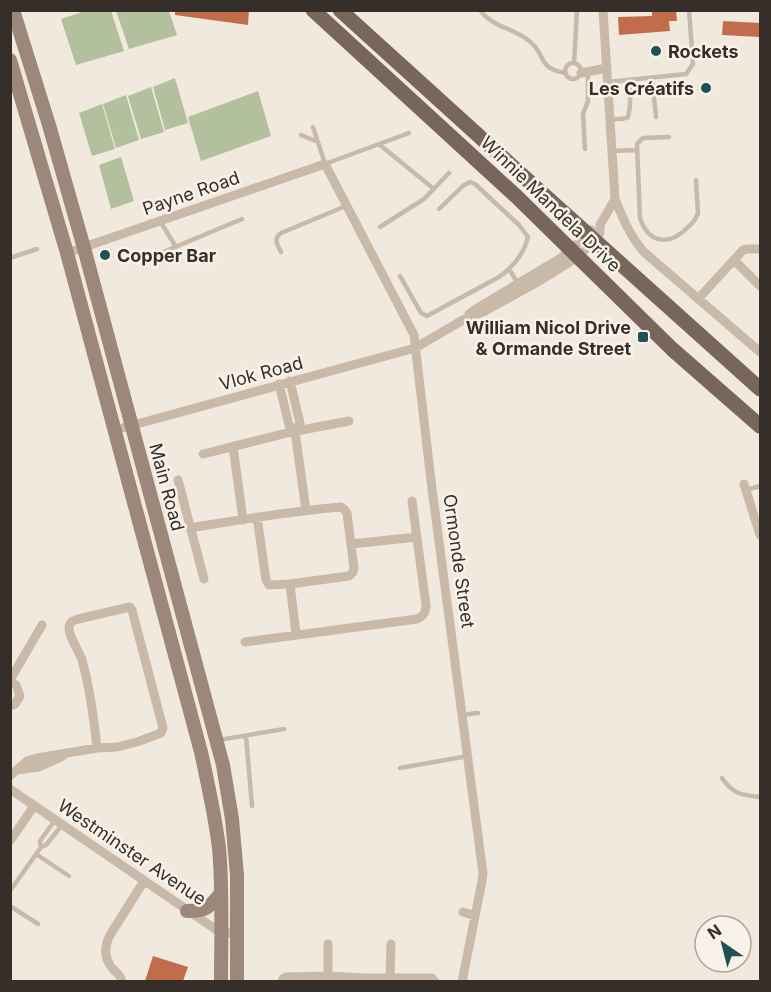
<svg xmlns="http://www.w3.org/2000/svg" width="771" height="992" font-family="Inter,sans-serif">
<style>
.green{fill:#b3c09e}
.building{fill:#c16d4c}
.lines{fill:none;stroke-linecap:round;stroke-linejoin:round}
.lane{stroke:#c9b9a9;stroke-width:4.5}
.street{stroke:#c9b9a9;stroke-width:9}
.secondary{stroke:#9c887b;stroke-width:14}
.primary{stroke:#78665b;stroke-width:15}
.poi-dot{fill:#205056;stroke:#f9f2e9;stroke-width:2}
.labels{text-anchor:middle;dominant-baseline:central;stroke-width:5;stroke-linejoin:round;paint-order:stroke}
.poi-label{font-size:18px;font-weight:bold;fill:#362e29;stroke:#f9f2e9;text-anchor:start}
.street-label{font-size:18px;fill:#362e29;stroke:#f9f2e9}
</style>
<rect width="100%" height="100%" fill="#f1e9dd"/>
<path class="green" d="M88,10L111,11L124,51L76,65L61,19Z
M116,11H169L177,35L129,49Z
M175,78L188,123L165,130L153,87Z
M151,87L164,132L141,139L128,96Z
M258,91L271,136L201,161L188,117Z
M126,95L139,140L116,148L103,104Z
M102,104L115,149L92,156L79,113Z
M121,157L134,201L111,209L99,165Z"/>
<path class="building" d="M175,10H249L248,25L175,15Z
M652,10H676L677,21H669L670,31L619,35L618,17L652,16Z
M723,21L760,23V37L722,35Z
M153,956L188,967L183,981H145Z"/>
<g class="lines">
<path class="lane" d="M480,10C492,27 513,28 528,40C547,53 536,69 566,73
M574,63L577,10
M565 71a8 8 0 1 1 16 0a8 8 0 1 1-16 0Z
M652,78L656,117
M608,82L686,74L693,64L689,10
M610,119H622L628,117L630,106V80
M313,127L325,164L409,133
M301,135L318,142
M669,137L643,138L637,144L640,218C649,244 669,246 687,228C692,224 696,219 698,213L696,180
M380,145L434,189
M585,149L583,114L588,101V72
M612,151L636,150
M160,221L176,247
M380,227L424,199L449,173
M281,252C277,244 273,239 281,233L346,206
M156,255L242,219
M10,258L37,249
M509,269L519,285
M400,276L421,313L427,316L499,277C513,267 524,254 528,237L519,225L475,184L470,182L464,185L439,209
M746,490L760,486
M462,715L478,713
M246,736L252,806
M219,740L284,729
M400,768L468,756
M722,778C733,794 741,795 760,797
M41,847L40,841L55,820
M36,854L69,876
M10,891L41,847L46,845L62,825
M10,906L38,924"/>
<path class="street" d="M603,10L615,199C623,219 630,236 644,252L760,352
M581,73L607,68
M67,253L325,164L414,335L432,489L483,873L482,881L462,982
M734,260L760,286
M698,299L743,250L748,249H760
M469,314L479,307L559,259L571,250L591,230
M290,381L300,423L295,432L306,510
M279,384L289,425L295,432
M115,430L415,348L463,320L485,311L541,280L578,257L595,240L600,233V225L615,199
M233,446L243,520
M203,454L291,432L349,421
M178,480L204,579
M744,484L760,535
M190,528C240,520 290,511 341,507L344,509L347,513L354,568L353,572L349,576L290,584L269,585L266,580L257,517
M351,544L417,537
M290,584L296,634
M245,642L417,619C424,616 426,612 426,605L412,501
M10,680L42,625
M10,682L16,685L20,696L15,704L10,706
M17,770L39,767L63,756
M10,776L27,761L37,758L97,748L117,747L137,742L161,733L163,728L132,610L130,607L78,619C72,621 69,622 69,629C70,639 78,649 82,660C90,688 94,719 97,748
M10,789L221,933H237
M10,841L34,806
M463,912L475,916
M328,944V976
M390,978L391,944
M122,982C120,975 118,974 113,969C104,959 104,947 110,935L144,881
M282,982L283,979L286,977L328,976L364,978H432L435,982"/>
<path class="secondary" d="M13,10L49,125L84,248L223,765L232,819L237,875V982
M10,60L67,253L201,752C208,784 215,815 219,848C223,892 221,937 221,982
M187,911C206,911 209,908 221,893"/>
<path class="primary" d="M313,10L517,197L672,349L760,426
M340,10L543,194L760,389"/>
</g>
<g class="poi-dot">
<circle cx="656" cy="51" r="6"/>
<circle cx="706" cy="88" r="6"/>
<circle cx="105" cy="255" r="6"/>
<rect x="637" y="331" width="12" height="12" rx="3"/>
</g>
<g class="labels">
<g class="poi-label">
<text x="668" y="51">Rockets</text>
<text x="694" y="88" text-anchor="end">Les Créatifs</text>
<text x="117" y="255">Copper Bar</text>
<text x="631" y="327" text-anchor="end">William Nicol Drive<tspan x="631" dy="21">&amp; Ormande Street</tspan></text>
</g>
<g class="street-label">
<text transform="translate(191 193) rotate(-19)">Payne Road</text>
<text transform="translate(551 204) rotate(44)">Winnie Mandela Drive</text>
<text transform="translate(261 373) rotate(-15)">Vlok Road</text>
<text transform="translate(167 487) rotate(75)">Main Road</text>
<text transform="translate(459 561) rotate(82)">Ormonde Street</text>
<text transform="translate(132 852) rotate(34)">Westminster Avenue</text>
</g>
</g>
<rect width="771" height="992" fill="none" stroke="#362e29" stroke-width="24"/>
<g transform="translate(723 944) rotate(325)"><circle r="28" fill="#f9f2e9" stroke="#aba49c" stroke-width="1.5"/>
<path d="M0-4.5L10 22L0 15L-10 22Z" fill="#205056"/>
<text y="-9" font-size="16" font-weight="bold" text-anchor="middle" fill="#362e29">N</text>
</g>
</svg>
